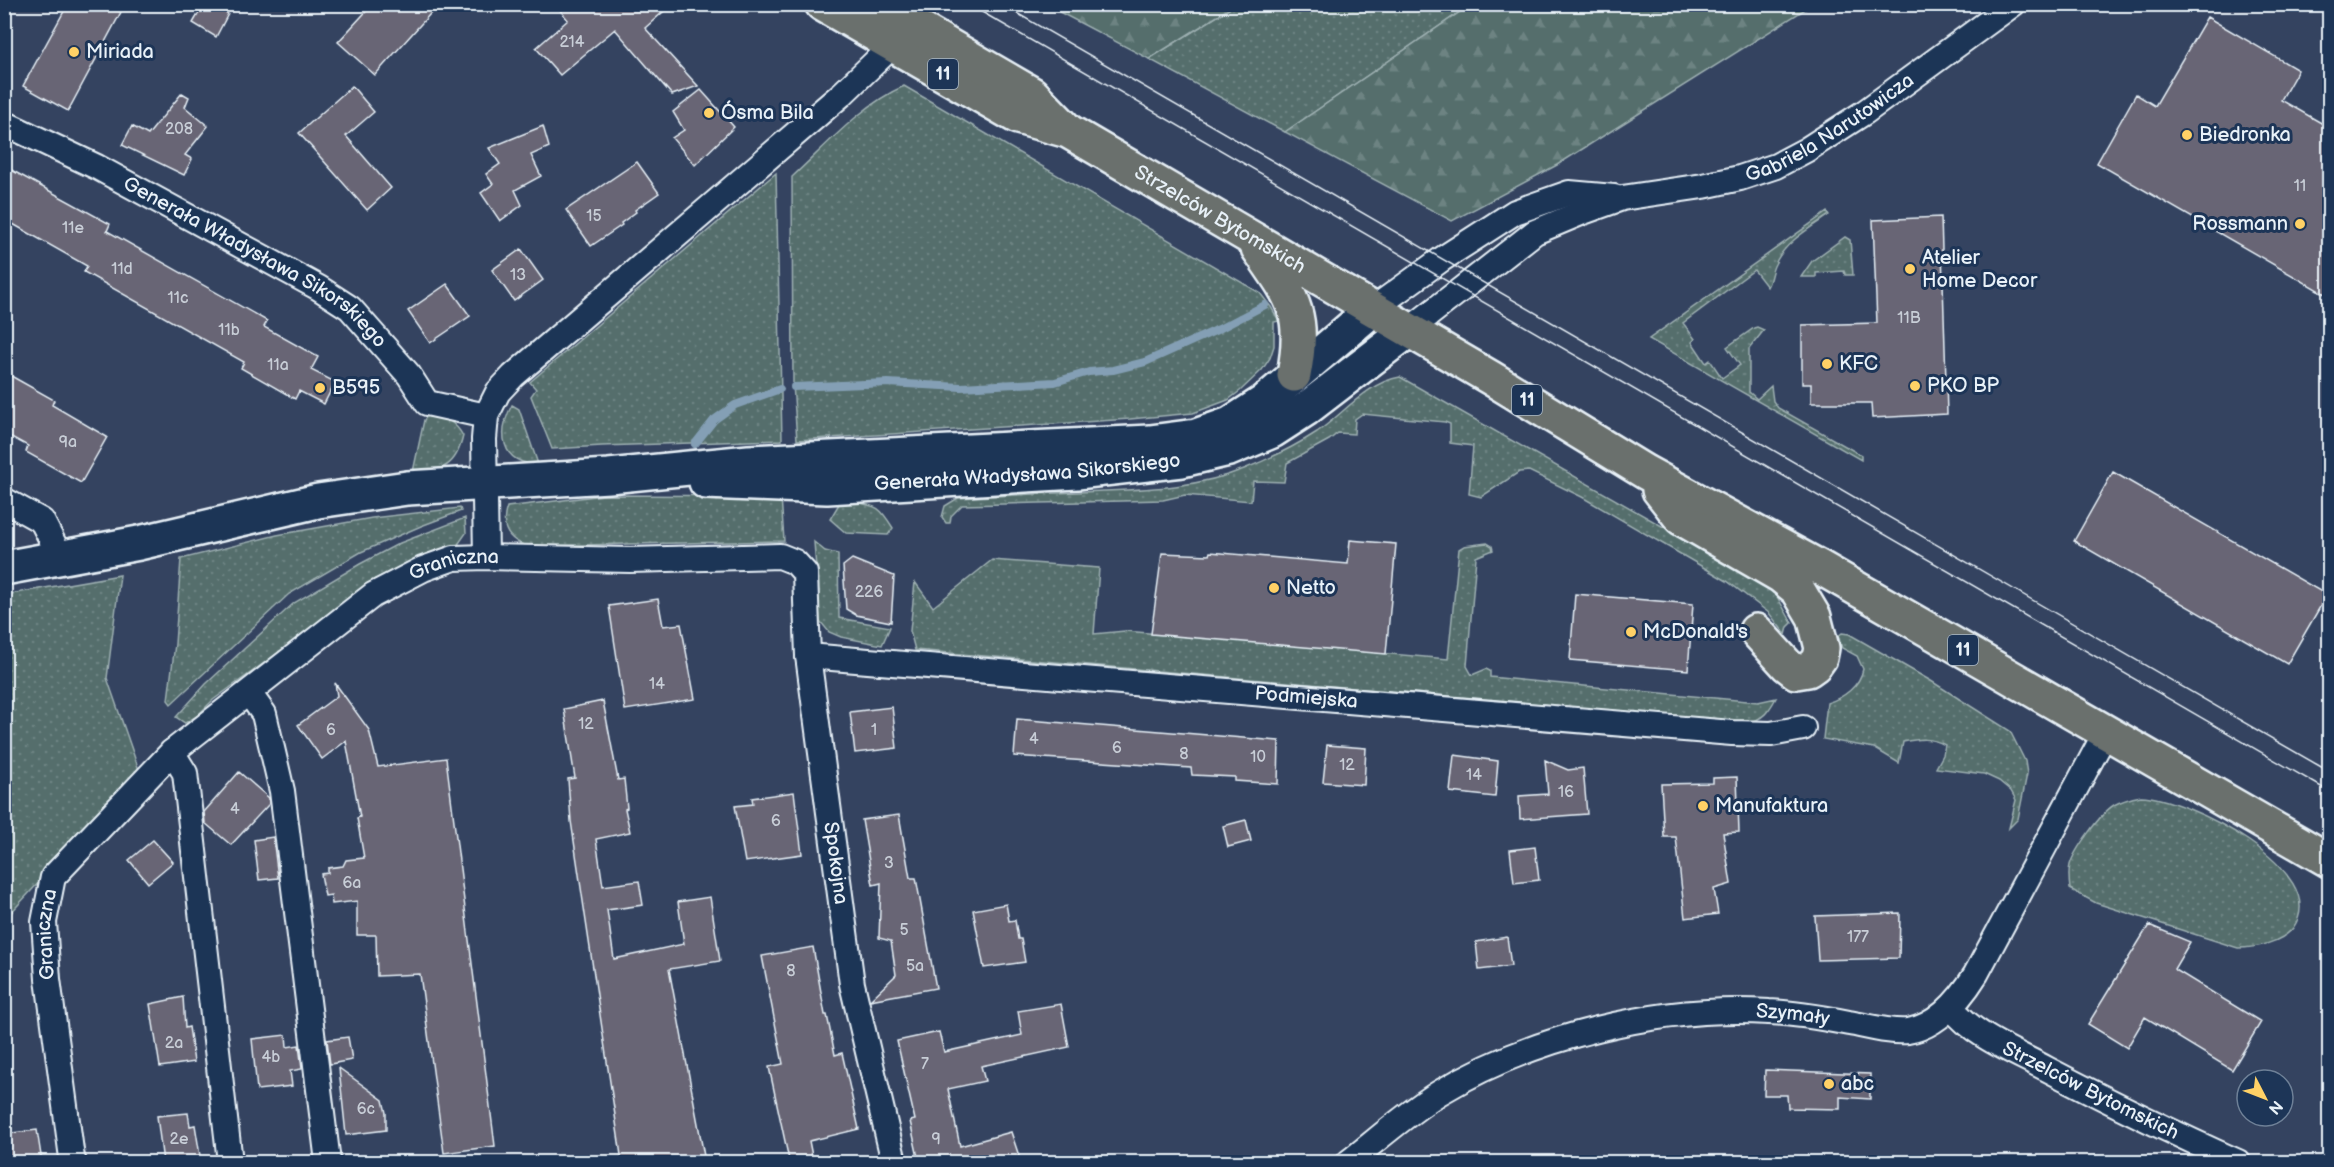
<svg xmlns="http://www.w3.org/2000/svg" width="2334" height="1167" font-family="'Balsamiq Sans',sans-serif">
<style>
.grass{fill:url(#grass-dots);stroke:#9eb0b2;stroke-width:1.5}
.forest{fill:url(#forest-firs);stroke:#9eb0b2;stroke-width:1.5}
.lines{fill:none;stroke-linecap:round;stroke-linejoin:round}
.stream{stroke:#849fb5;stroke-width:8}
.building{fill:#686574;stroke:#e8f1f8;stroke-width:1.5}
.street-casing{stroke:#e8f1f8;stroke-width:28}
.secondary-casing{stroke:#e8f1f8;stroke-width:38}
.highway-casing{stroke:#e8f1f8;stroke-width:38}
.street{stroke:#1d3557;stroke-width:24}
.secondary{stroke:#1d3557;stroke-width:33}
.highway{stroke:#6b706d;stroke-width:33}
.tram{stroke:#e8f1f8;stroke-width:1.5}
.poi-dot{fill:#ffd166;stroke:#1d3557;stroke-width:2}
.labels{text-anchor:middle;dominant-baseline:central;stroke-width:6;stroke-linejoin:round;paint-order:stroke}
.number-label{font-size:16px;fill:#c8ced7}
.shield{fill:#1d3557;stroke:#abb9c8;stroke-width:1.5}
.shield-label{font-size:18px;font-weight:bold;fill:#e8f1f8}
.poi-label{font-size:20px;fill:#e8f1f8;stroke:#1d3557;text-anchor:start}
.street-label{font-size:20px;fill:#e8f1f8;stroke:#1d3557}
</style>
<defs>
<pattern id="grass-dots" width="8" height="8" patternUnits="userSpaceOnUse" patternTransform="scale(1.5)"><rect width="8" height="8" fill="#546e6c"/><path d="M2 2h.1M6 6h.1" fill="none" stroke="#6d8382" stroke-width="1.8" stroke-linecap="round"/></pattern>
<pattern id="forest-firs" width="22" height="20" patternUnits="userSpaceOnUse" patternTransform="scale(1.5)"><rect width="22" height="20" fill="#546e6c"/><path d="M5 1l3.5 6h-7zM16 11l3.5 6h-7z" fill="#6d8382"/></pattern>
</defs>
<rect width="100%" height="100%" fill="#344360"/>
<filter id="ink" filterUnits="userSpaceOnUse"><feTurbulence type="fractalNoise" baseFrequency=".0167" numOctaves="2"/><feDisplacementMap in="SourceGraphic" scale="12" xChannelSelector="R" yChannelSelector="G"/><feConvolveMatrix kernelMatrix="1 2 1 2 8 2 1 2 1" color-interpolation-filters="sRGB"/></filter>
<g filter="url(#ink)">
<path class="grass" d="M1235,5H1470L1285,132L1149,59Z
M904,86L1260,293L1271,307L1279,321L1274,322V346L1270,358L1262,370L1240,391L1228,400L1193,413L1130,419L797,440L793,384L792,177C826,146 861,105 904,86Z
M776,173L782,440L602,446L552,449L531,396L536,389L530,382Z
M1827,212L1829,215C1810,228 1785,242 1775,264C1771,271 1771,280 1767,287L1754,270L1683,323L1695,339L1692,342L1706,363L1710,360L1722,378L1740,365L1727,347L1754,328L1757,327L1764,330L1749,349V392L1757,399L1771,386L1773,401L1778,408L1861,455V460L1649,339Z
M1845,237L1850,240L1853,275H1845L1844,271L1816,273V277H1801L1812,261Z
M1400,377L1762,583L1775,593L1792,623L1788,627L1786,635L1769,613L1727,581L1582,497L1529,471L1519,472L1481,497L1469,494L1473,446L1450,443V424L1445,422L1362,414L1355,419L1354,434L1338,433L1329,440L1287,463L1284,482L1253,481L1251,501L1185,495L1163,500L962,505L951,516L950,523H946L942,517L945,506L958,498C1007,495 1056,493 1104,491C1150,489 1200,487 1244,469C1269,459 1294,447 1317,432C1343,414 1368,382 1400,377Z
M512,405L519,409L538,464C499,464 498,431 512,405Z
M429,413C445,418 455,421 463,436C456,467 443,471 413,472L424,420Z
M604,495L781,496L784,541L526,546C507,539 500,527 507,507Z
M854,502C878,506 880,507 893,528L888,535L846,533L830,519L839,504Z
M460,508L461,511L421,526L361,552L289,594L171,704L168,700L175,644L181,559L277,535L372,518Z
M465,518L466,533L457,546L336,611L213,700L197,716L185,723L176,717L206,684L294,603L360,564L400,543Z
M814,542L825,551L838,554L839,618L890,627L882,645L841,637L829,632L820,621Z
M1487,543L1492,546L1493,550L1476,557L1467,666L1472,675L1486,669L1490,671V677L1510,679L1758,702L1776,698C1769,711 1763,720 1748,722L915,650L910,631L915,582L933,607L992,560L1099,568L1094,634L1125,631L1448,659L1459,549L1464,546Z
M120,575L107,678L140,773L5,919V595Z
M1842,633L1849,634L1931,681L2010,731L2025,761L2027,774L2018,819L2009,828L2016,800L2011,791L1999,781L1984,774L1936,768L1943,755L1945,745C1931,737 1918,739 1903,742L1899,763L1874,748L1823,739L1827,703C1843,698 1860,686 1863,669L1857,656L1842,648L1838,636Z
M2141,796C2185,797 2334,871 2293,928C2281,943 2255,948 2238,948L2096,903L2070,889C2069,881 2068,873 2070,865C2074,850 2101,813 2114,805C2123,800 2131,798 2141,796Z"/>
<path class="forest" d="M1046,5L1235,4V5L1149,59Z
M1470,5V4L1812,5L1557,165L1452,221L1285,132Z"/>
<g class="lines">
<path class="stream" d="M794,387L888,383L961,387L1055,382L1089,372L1113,370L1145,362L1219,329L1265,305
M695,444L714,420L735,405L780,389"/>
</g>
<path class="building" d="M68,4H106L121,12L68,111L23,86Z
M204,4H213L228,14L216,37L193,23Z
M373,4H439L375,75L338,42Z
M555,4H672L645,28L698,86L672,95L615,29L560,75L536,48L568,20Z
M2207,17L2298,70L2281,100L2330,128V297L2097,163L2136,94L2155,106Z
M352,86L374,112L346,136L391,188L367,210L299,133Z
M701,90L734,127L695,165L672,138L684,130L673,112Z
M182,93L189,97L185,107L208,126L185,155L192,159L184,175L122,145L132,126L148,135Z
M543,126L549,147L531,155L541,176L515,190L522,205L500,221L481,193L493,184L486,174L500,164L489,148Z
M637,162L659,193L635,210L636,212L621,223L622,225L591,246L566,210Z
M4,166L110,224L107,231L267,321L264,327L318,357L311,370L335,382L324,404L299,391L295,399L241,368L244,362L84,272L87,266L4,219Z
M1941,217L1947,414L1872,418L1871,403H1811V384H1802V325L1877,323L1873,220Z
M521,249L543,280L514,301L492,270Z
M447,284L470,316L430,343L408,311Z
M4,372L54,400L52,405L107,437L81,483L26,452L28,446L4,433Z
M2113,472L2327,595L2287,664L2074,541Z
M1350,540L1396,544L1386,654L1151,634L1162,553L1209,555L1210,552L1348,564Z
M852,559L894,576L891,622L856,615L846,609L843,566Z
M1575,594L1693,604L1688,670L1570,660Z
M658,599L663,626L681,624L695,699L625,710L609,606Z
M335,683L369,730L378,767L446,758L495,1146L444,1153L420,974L377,976L376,935H357V901L332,904L331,895L325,896L321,874L328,873V868L343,866L346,860L364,858L357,818L360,817L346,741L322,759L298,725L337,696Z
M603,701L618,780L624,779L627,808L625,809L630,832L596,839L603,886L639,881L643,905L607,910L614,959L684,944L678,902L710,897L720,961L669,969L704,1156L668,1162H622L571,821L568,779L575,778L564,709Z
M892,707L897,748L855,753L850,712Z
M1017,719L1279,741L1278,784L1235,781V777L1192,775L1191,768L1014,756Z
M1327,745L1366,748L1364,785L1323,782Z
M1454,755L1498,761L1495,797L1450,792Z
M1545,760L1568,770L1583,768L1587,814L1520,819L1519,796L1548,794Z
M239,772L269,798V804L231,845L205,823L204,812Z
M1737,777L1739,832L1723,833L1731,884L1714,889L1718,914L1685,918L1676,837H1664L1661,784L1713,783V778Z
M794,792L802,854L745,862L735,806L753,804L752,798Z
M899,815L910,878H916L936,988L870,1000L896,975L891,941L879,938L881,883L873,885L862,820Z
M1246,820L1251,841L1228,847L1223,826Z
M273,837L278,878L259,880L254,840Z
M153,840L173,862L148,883L129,860Z
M1535,847L1539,880L1514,883L1510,850Z
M1006,904L1009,921L1015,920L1018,939H1021L1025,962L984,968L973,910Z
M1900,913L1899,958L1818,960L1815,916Z
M2149,925L2190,942L2174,969L2261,1022L2232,1070L2145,1017L2127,1048L2088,1024Z
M1507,937L1511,966L1479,970L1476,942Z
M813,947L825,1015H827L835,1055L842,1053L859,1129L809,1141L812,1156L789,1160L769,1067L783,1064L762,956Z
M183,997L185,1028L189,1027L194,1062L160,1067L150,1004Z
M1061,1004L1069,1047L981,1066L985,1081L948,1089L960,1146L1011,1132L1021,1162H919L910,1121L915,1120L897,1041L939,1032L944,1052L1022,1035L1018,1011Z
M286,1035L287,1047L299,1045L302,1069L290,1071L292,1086L257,1090L252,1039Z
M348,1037L352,1060L330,1064L327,1040Z
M339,1068L383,1100L386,1113V1130L346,1135Z
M1765,1070L1870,1074V1099L1840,1097V1109L1788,1108L1787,1095H1764Z
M188,1113L190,1126L195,1125L201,1162H163L157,1116Z
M37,1130L42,1162H4V1134Z"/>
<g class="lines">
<g class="street-casing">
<g id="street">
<path id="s1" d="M4,123L97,167L319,288L350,308L409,375L427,403L486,416"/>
<path d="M1373,309L1442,259L1515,212L1569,193L1614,197"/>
<path id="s2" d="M1409,330L1535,232L1583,212L1622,198L1703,186L1740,178L1776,166L1806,150L1865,112L2013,4"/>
<path d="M4,500L42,521L61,558"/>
<path d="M486,557L484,439L486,416L498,392L513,376L842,94L893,45"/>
<path id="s3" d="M808,656L1732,733L1771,734L1803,728"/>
<path d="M249,693L264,714L282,791L328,1162"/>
<path d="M172,752L185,773L230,1162"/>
<path id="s4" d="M1951,1007C1975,1037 2013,1051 2047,1069C2110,1102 2173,1133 2238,1162"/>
<path id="s5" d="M74,1162L72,1158L48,979L44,922L53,877L172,752L373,595L423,569L454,558L486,557L630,560L780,556L795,562L805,573L808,656L852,984L894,1162"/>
<path id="s6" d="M1349,1162C1378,1139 1407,1113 1439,1093C1531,1037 1660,1005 1769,1012C1796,1013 1823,1018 1849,1023C1867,1026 1890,1033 1908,1031C1938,1026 1961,998 1976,974L2106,732"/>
</g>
</g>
<g class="secondary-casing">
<g id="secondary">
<path id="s7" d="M706,482L827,487L1077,472L1182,460L1229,449L1272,431L1306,409L1409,330"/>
<path d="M4,568L139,543L318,501L407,488L609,476L749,462L1150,442L1196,436L1230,424L1264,402L1373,309"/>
</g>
</g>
<g class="highway-casing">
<g id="highway">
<path id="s8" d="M822,4L1018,117L1068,131L1491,378L1645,472L1821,568L2330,861"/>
<path d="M877,4L1032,94L1067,130"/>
<path d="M1258,248C1293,299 1306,312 1294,375"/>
<path d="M1659,490L1681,518L1781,576L1798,590L1814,617L1822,648L1820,658L1815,665L1808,670L1796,672L1787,665L1756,631"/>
</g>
</g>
<use href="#street" class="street"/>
<use href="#secondary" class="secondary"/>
<use href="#highway" class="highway"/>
<path class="tram" d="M968,4L2330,792
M1001,4L2330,772"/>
</g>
</g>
<g class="poi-dot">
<circle cx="74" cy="52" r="6"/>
<circle cx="709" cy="113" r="6"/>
<circle cx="2187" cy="135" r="6"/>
<circle cx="2300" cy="224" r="6"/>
<circle cx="1910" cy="269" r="6"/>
<circle cx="1827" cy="364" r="6"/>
<circle cx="1915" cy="386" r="6"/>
<circle cx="320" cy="388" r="6"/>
<circle cx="1274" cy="588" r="6"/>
<circle cx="1631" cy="632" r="6"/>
<circle cx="1703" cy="806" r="6"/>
<circle cx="1829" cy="1084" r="6"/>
</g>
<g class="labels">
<g class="number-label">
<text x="572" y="42">214</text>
<text x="179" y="129">208</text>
<text x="2300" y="186">11</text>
<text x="594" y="216">15</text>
<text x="73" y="228">11e</text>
<text x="122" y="269">11d</text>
<text x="518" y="275">13</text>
<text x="178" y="298">11c</text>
<text x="1909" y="318">11B</text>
<text x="229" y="330">11b</text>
<text x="278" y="365">11a</text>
<text x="68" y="442">9a</text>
<text x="869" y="592">226</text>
<text x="657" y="684">14</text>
<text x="586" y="724">12</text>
<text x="331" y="730">6</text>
<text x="874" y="730">1</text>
<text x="1034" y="739">4</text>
<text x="1117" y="748">6</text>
<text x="1184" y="754">8</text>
<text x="1258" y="757">10</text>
<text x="1347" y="765">12</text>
<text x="1474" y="775">14</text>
<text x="1566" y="792">16</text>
<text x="235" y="809">4</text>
<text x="776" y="821">6</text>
<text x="889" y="863">3</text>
<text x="352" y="883">6a</text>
<text x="904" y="930">5</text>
<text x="1858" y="937">177</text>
<text x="915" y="966">5a</text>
<text x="791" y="971">8</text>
<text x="174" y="1043">2a</text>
<text x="271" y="1057">4b</text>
<text x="925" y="1064">7</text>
<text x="366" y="1109">6c</text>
<text x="179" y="1139">2e</text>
<text x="936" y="1139">9</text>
</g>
<g class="shield">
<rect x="928" y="59" width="30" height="30" rx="4.5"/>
<rect x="1512" y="385" width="30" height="30" rx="4.5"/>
<rect x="1948" y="635" width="30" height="30" rx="4.5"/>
</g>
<g class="shield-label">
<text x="943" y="74">11</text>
<text x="1527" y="400">11</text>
<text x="1963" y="650">11</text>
</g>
<g class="poi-label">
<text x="86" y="52">Miriada</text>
<text x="721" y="113">Ósma Bila</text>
<text x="2199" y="135">Biedronka</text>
<text x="2288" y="224" text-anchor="end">Rossmann</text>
<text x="1922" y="258">Atelier<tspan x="1922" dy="23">Home Decor</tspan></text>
<text x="1839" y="364">KFC</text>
<text x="1927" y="386">PKO BP</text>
<text x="332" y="388">B595</text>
<text x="1286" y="588">Netto</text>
<text x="1643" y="632">McDonald's</text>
<text x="1715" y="806">Manufaktura</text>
<text x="1841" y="1084">abc</text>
</g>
<g class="street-label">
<text stroke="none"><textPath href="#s2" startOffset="476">Gabriela Narutowicza</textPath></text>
<text stroke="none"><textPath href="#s8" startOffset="454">Strzelców Bytomskich</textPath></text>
<text stroke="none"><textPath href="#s1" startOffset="288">Generała Władysława Sikorskiego</textPath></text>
<text stroke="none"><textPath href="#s7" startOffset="322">Generała Władysława Sikorskiego</textPath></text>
<text stroke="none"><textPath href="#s5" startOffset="804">Graniczna</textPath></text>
<text stroke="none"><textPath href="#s3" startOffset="500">Podmiejska</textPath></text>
<text stroke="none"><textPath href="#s5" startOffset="1454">Spokojna</textPath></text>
<text stroke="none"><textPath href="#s5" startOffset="230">Graniczna</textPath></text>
<text stroke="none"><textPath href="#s6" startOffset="482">Szymały</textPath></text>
<text stroke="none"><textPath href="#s4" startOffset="164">Strzelców Bytomskich</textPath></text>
</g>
</g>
<rect width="2334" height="1167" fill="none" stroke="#1d3557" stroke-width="24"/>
<rect x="12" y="12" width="2310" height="1143" fill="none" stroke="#e8f1f8" stroke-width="2" filter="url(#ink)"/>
<g transform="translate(2265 1098) rotate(132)"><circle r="28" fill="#1d3557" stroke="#6e8097" stroke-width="1.5"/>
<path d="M0-4.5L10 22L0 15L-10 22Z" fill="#ffd166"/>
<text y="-9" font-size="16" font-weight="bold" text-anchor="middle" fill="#e8f1f8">N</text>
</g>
</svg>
